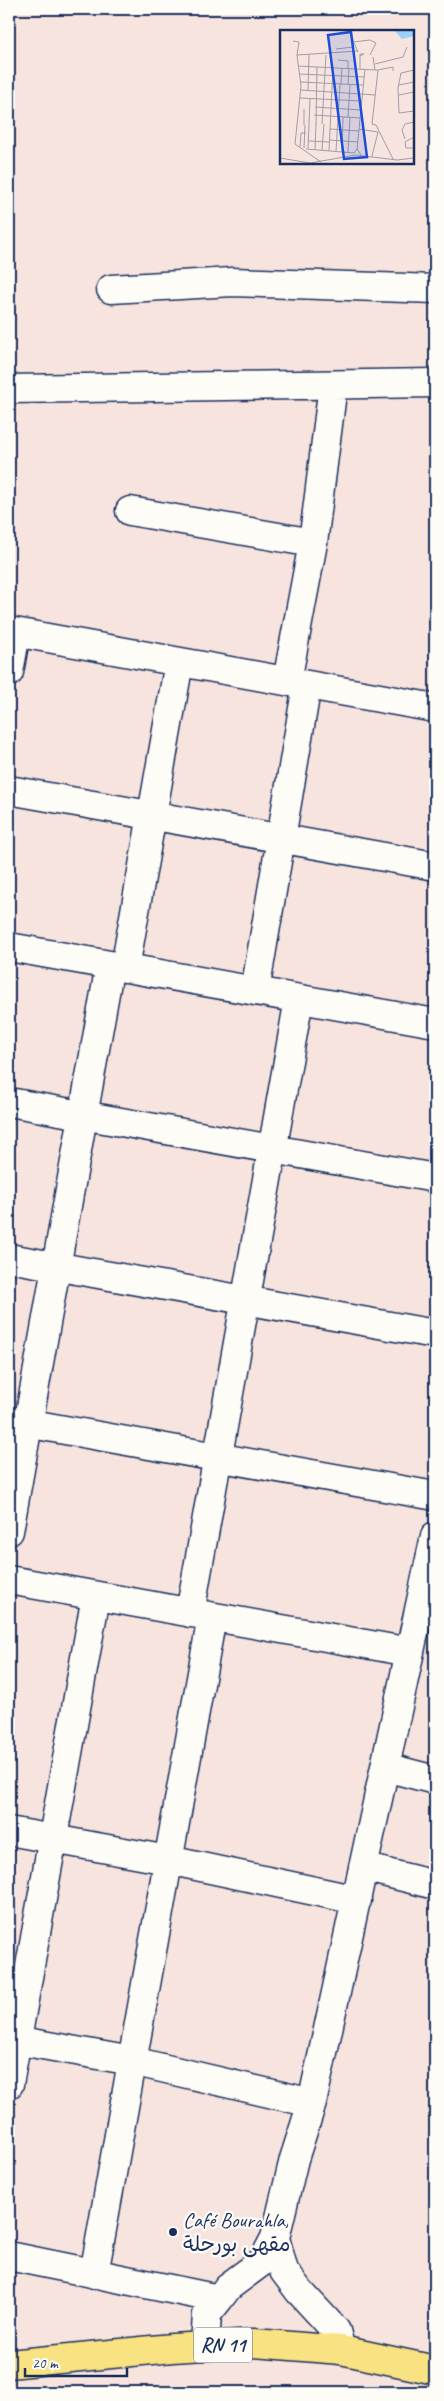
<svg xmlns="http://www.w3.org/2000/svg" width="444" height="2401" font-family="Caveat,'Playpen Sans Arabic',sans-serif">
<style>
.lines{fill:none;stroke-linecap:round;stroke-linejoin:round}
.minor-casing{stroke:#1b2f5e;stroke-width:31}
.major-casing{stroke:#1b2f5e;stroke-width:31}
.minor{stroke:#fdfcf7;stroke-width:28}
.major{stroke:#f8e281;stroke-width:28}
.poi-dot{fill:#1b2f5e;stroke:#fdfcf7;stroke-width:2}
.labels{text-anchor:middle;dominant-baseline:central;stroke-width:4.5;stroke-linejoin:round;paint-order:stroke}
.shield{fill:#fdfcf7;stroke:#5f6c8c;stroke-width:1}
.shield-label{font-size:20px;font-weight:bold;fill:#1b2f5e}
.poi-label{font-size:21px;fill:#1b2f5e;stroke:#fdfcf7;text-anchor:start}
.inset-road{fill:none;stroke:#9f9cab;stroke-width:1}
.view{fill:#1d4ed8;fill-opacity:0.15;stroke:#1d4ed8;stroke-width:2.5}
.inset-edge{fill:none;stroke:#1b2f5e;stroke-width:2.5}
</style>
<rect width="100%" height="100%" fill="#f7e4de"/>
<filter id="ink" filterUnits="userSpaceOnUse"><feTurbulence type="fractalNoise" baseFrequency=".02" numOctaves="2"/><feDisplacementMap in="SourceGraphic" scale="10" xChannelSelector="R" yChannelSelector="G"/><feConvolveMatrix kernelMatrix="1 2 1 2 8 2 1 2 1" color-interpolation-filters="sRGB"/></filter>
<g filter="url(#ink)">
<g class="lines">
<g class="minor-casing">
<path id="minor" d="M111,289L232,282L435,289
M9,389L435,383
M130,511L313,543L287,681
M313,543L333,385
M9,631L435,708
M9,672L16,633
M9,790L435,866
M9,947L435,1023
M125,968L179,662
M255,991L307,685
M9,1102L435,1178
M9,1258L435,1334
M9,1420L435,1496
M9,1531L110,965
M9,1580L410,1652
M190,1613L299,999
M385,1767L435,1780
M9,1831L168,1860L357,1900
M363,1867L435,1885
M9,2039L132,2061L312,2103
M9,2084L96,1596
M275,2238L284,2271L299,2291L336,2331L341,2350
M9,2256L219,2299L228,2287L263,2261L275,2238L294,2159L312,2103L435,1536
M94,2274L212,1617
M205,2346L207,2314L219,2299"/>
</g>
<g class="major-casing">
<path id="major" d="M9,2364L172,2348L254,2343L341,2350L435,2370"/>
</g>
<use href="#minor" class="minor"/>
<use href="#major" class="major"/>
</g>
</g>
<circle class="poi-dot" cx="173" cy="2232" r="5"/>
<g class="labels">
<rect class="shield" x="194" y="2327.5" width="58" height="35" rx="4"/>
<g class="shield-label">
<text x="223" y="2345">RN 11</text>
</g>
<g class="poi-label">
<text x="183" y="2220">Café Bourahla,<tspan x="183" dy="24">مقهى بورحلة</tspan></text>
</g>
</g>
<g transform="translate(280 30)">
<rect width="134" height="134" fill="#f7e4de"/>
<path d="M114,0H134V6L122,9Z" fill="#9bd1fa"/>
<path class="inset-road" d="M72,8L78,22M13,11L19,12L17,25L21,56L15,114L41,132M73,12L90,10L96,13L90,25M56,19L74,17M17,25L78,21M93,27L95,40H98L92,94L96,95L113,129M58,30L68,31V38M95,34L123,27L127,17M18,36L95,40M80,39V24H84L80,26M98,40L113,37V41M134,40L121,43L118,58L119,83L134,81M19,44L84,47M21,52L83,55M61,54L62,38M68,55L69,38M119,55L134,52M21,60L95,65M28,60L29,25M119,65L134,62M20,68L82,71M35,77L81,80M34,85L80,88M68,87L70,55M42,94L46,25M24,95V79M36,95L37,37M50,99L79,101M79,99L98,102L92,126M134,107L125,112L126,118H134M125,109L122,100L125,94L134,92M49,110L78,112M29,111L49,112M20,117L21,103H26M24,118L25,95M28,118L30,69M26,119L74,123L77,119M35,119L36,94M42,120L44,94M49,121L53,37M56,121L60,54M62,122L63,87M68,122L70,87M81,125L77,119L85,39M0,128L30,133L76,125L117,130L134,128"/>
<path class="view" d="M71,2L87,127L64,129L48,5Z"/>
<rect width="134" height="134" class="inset-edge"/>
</g>
<rect width="444" height="2401" fill="none" stroke="#fdfcf7" stroke-width="30"/>
<rect x="15" y="15" width="414" height="2371" fill="none" stroke="#1b2f5e" stroke-width="2" filter="url(#ink)"/>
<path d="M25 2368v8h102v-8" fill="none" stroke="#1b2f5e" stroke-width="2.5"/>
<text x="32" y="2368" font-size="15" fill="#1b2f5e" stroke="#fdfcf7" stroke-width="4" paint-order="stroke">20 m</text>
</svg>
